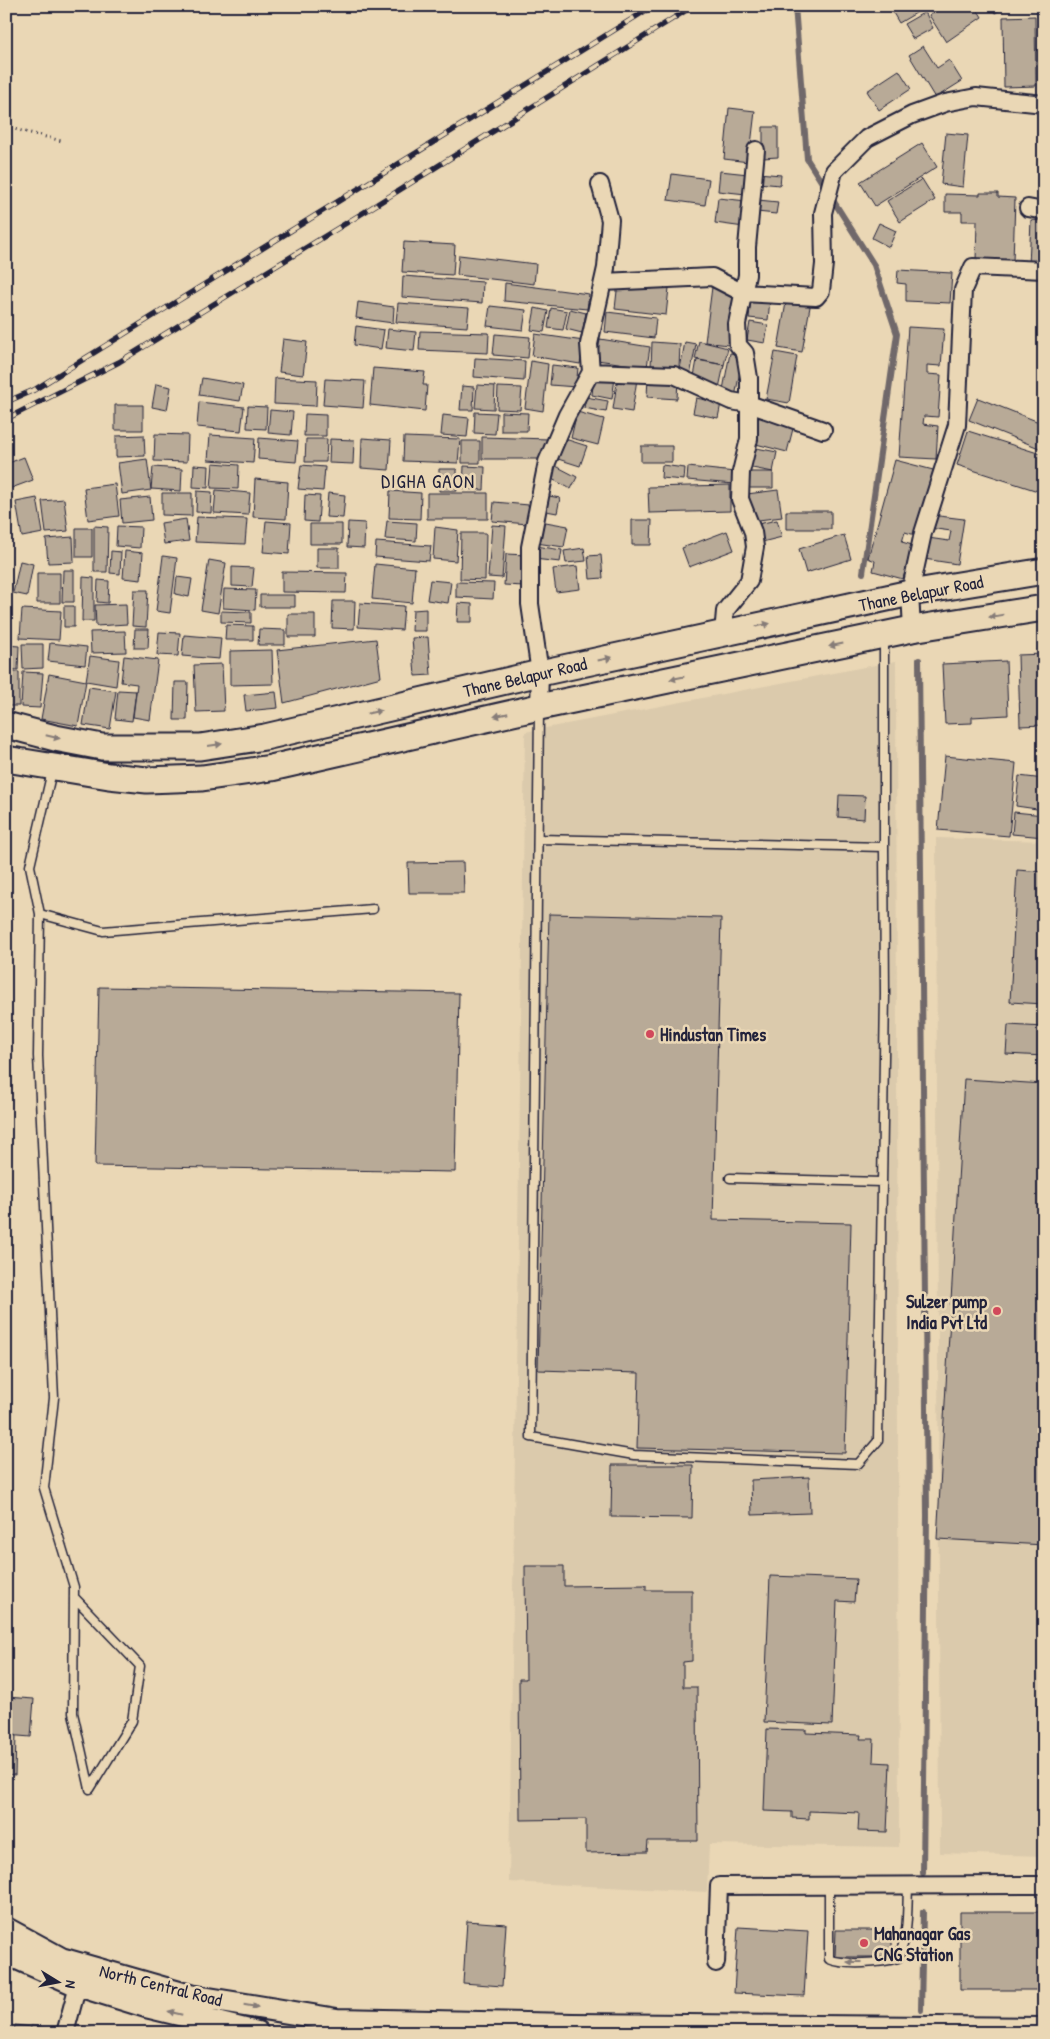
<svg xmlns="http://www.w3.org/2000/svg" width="1050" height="2039" font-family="'Patrick Hand',sans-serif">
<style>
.built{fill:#dbcaac}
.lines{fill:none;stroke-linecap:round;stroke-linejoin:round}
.stream{stroke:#6f686a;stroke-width:6}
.building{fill:#b8aa97;stroke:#22223b}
.lane-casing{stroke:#22223b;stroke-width:11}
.street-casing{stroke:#22223b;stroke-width:20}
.secondary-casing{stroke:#22223b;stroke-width:26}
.primary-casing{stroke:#22223b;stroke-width:29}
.path{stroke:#22223b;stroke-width:3;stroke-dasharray:1 4;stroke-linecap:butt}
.lane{stroke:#ead7b5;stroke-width:8}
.street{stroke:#ead7b5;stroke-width:16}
.secondary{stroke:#ead7b5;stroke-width:22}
.primary{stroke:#ead7b5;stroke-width:25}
.rail-casing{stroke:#22223b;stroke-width:5.5}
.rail{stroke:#ead7b5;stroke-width:4;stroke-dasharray:11;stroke-linecap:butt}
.oneway{fill:#867c78}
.poi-dot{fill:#d1495b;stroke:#ead7b5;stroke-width:2}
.labels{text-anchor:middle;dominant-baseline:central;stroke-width:5;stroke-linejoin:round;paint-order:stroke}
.street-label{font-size:18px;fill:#22223b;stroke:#ead7b5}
.poi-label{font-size:18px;font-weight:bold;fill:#22223b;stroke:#ead7b5;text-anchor:start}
.neighbourhood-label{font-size:19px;letter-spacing:1px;fill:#22223b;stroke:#ead7b5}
</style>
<rect width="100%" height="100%" fill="#ead7b5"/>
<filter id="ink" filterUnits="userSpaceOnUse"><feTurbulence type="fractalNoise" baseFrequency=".02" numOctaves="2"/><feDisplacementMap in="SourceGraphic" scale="10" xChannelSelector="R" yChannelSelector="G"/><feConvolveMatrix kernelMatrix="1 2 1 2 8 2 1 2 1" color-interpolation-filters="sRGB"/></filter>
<g filter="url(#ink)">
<path class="built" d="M896,661L899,1847L709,1844L707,1892L509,1882L525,732Z
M936,838L1044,841V1856L940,1853Z"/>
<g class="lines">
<path class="stream" d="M795,6L807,159L874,265L897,334L863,573
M919,660L927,1515L923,1873
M921,2010L923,1912"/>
</g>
<path class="building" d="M889,6H918L921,10L899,23Z
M942,6H975L982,17L946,42L929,15Z
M990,6H1007L995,13Z
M925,12L933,28L913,39L904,24Z
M1035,16L1036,86L1004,87L1003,17Z
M923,46L937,68L949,60L962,81L935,98L909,55Z
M1044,59V84H1041Z
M899,70L911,89L879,110L867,91Z
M729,108L755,111L749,162L724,159Z
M763,127H778V157L763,158Z
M946,133L968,135L963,187L941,184Z
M922,143L937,167L875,206L860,182Z
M720,171L748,174L746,194L718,191Z
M758,173L781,175L780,185L758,183Z
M672,174L709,179L705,205L668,200Z
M922,179L935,200L900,222L887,201Z
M980,193H998V197L1015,198L1013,262L976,261L977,221H962V212H945V194L980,195Z
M718,198L747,201L744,227L715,223Z
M758,200L778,202L776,214L757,212Z
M1031,220L1044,221V267L1029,266Z
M879,223L896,231L889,247L872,238Z
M404,242L455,245L453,275L402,272Z
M459,255L536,264L534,284L457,275Z
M898,270L952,273L950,303L906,301V284L897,283Z
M403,276L483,282L482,303L402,297Z
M618,282L669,288L666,315L615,309Z
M505,283L589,294L587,309L504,301Z
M712,287L734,290L728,345L705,342Z
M751,297L770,299L768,320L749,318Z
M787,297L811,301L802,352L778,348Z
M358,302L394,307L393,323L356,318Z
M398,303L469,308L467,327L396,322Z
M490,306L526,310L523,330L487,326Z
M535,308L548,311L544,332L531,330Z
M551,308L567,311L563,330L548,328Z
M570,309L586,313L582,333L566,329Z
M607,312L656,318L654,338L605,332Z
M750,322L768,325L765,343L747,340Z
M356,326L384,330L381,349L354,345Z
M908,327L944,329L941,366L927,365V374L941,375L938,417L924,416L923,424L938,426L936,459L899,457Z
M388,329L416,332L414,351L386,348Z
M420,331L489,333L488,353L419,350Z
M495,334L530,337L528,358L493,355Z
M535,334L584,341L580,364L532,356Z
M283,339L307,342L303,375L279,372Z
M600,339L650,347L647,367L597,360Z
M699,341L728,348L724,365L695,359Z
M652,342L680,344L679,369L651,367Z
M685,342L696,344L690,376L679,374Z
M775,352L797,356L789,403L766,399Z
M730,353L743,355L735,397L722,395Z
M475,358L525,361L524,381L474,377Z
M697,360L724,365L719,388L693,382Z
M531,361L548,364L543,411L525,408Z
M552,365L578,368L576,387L550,385Z
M373,368L425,372L423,385H427L425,411L370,405Z
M594,375L615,378L612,399L592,395Z
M618,376L637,379L632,412L613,409Z
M648,377L678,379L677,399L647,397Z
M202,378L243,385L240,401L199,395Z
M275,378L317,380L316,406L274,404Z
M325,379L365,381L363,408L323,405Z
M156,384L171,387L167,410L152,407Z
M477,385L495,386L494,409L475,408Z
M462,386L474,387L473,410H460Z
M498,387L522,388L520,410L497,409Z
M586,397L608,401L606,412L584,408Z
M696,398L721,403L718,418L693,413Z
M978,398L1044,424V450L969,420Z
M199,402L244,407L241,431L197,427Z
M115,405H143V430H115Z
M248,406L267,407L266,429L247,428Z
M270,410L293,412L291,435L268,433Z
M475,412L497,413L495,434L474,433Z
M501,412L528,413L527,431H501Z
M577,412L604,419L598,445L571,438Z
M760,413L795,421L787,452L752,443Z
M305,414L326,415V436H304Z
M443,415L469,418L467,437L441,435Z
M968,431L1044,455V493L957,465Z
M155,434L188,435L187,462L154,461Z
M144,435L145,456L116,457V436Z
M210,435L255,438L253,463L208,460Z
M404,437L460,439L458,463L403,461Z
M482,437L549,439L548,459H482Z
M259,438L298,441L296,462L258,459Z
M362,438L391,440L389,470L361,468Z
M306,439H327L326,462H305Z
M330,439L354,440L353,464L329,463Z
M565,439L587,446L580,466L558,459Z
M462,441H480V463H462Z
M641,446H672V462H641Z
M751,447L777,452L773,472L747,467Z
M24,457L33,480L6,490V464Z
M147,459L151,490L122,494L118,463Z
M895,460L937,471L931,492L927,491L915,535L905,532L902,542L912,545L903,579L873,571L875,561L868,558Z
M213,463L239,465L238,489L211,488Z
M194,465L209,466L208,488L193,487Z
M301,465L325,467L323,491L298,489Z
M554,465L577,477L571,489L548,477Z
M662,465L685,468L684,480L661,478Z
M464,466L485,467L484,490L463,489Z
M153,467L182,469L181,491L151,489Z
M688,467L735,472L734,484L687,480Z
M439,469H457V491H439Z
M745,472H773V488H745Z
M255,479L288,482L286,519L253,517Z
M115,484L119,516L88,520L84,488Z
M730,485V511L649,513L648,487Z
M216,490L250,493L248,515L214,513Z
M778,490L782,517L751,521L747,494Z
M197,491L212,492L211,513L196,512Z
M390,491L421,493L420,519L389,518Z
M162,493H192V516L162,515Z
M328,493L345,495L343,518L326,517Z
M427,493H488V519H427Z
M305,495L320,496L318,522L304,521Z
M544,495L560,498L557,513L541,510Z
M150,497L152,520L122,523L120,500Z
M37,498L43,533L22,537L16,502Z
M64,499L68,531L46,533L42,501Z
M494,502L529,505L528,524L492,521Z
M786,511H831V529H786Z
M931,515L964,519L957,564L924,559L928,538L949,541L951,531L929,528Z
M197,517L247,519L245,544L195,542Z
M186,519L189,541L164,544L161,523Z
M632,520H652L651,545H632Z
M777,520L782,537L758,543L753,525Z
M266,521L291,523L289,554L263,552Z
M387,521L417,523L416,541L385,539Z
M540,521L568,526L564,547L536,543Z
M348,522L365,523L364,548L347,547Z
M310,524H342V544H310Z
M492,525L506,526L502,578L488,577Z
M94,526L108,527L107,572H94Z
M117,526L141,527L140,548L116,546Z
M435,527L458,530L456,561L433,559Z
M76,528H92V557H76Z
M727,531L734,550L689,567L682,548Z
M461,533H486L485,580L460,579Z
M844,535L851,559L806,573L799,549Z
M73,537L74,562L48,563L46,539Z
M376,542L431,546L429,561L375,557Z
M536,546L562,550L560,562L534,559Z
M317,548H339V568H317Z
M584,548L586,561L566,563L564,551Z
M111,551L121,552L120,574L110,573Z
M125,551L143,553L141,580L123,578Z
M506,554L526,555L524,586L504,585Z
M601,555L603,578L590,579L588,556Z
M163,556L177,558L170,613L156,611Z
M209,560L226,563L218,613L201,610Z
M20,561L33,564L27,596L13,593Z
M375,564L415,568L412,603L372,599Z
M577,566L580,589L556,592L553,569Z
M232,567L254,568L252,587L232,586Z
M63,570H74V602H62Z
M282,572L347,573L346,593L282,592Z
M37,573H60V603H37Z
M83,577L94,578V621H82Z
M177,577L192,579L189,597L175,594Z
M98,580L109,581L108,603L97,602Z
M430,580L451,582L448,603L427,600Z
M456,582L494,583L493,599L456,597Z
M224,589L256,590L255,610L223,608Z
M134,590H148L146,627L132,626Z
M260,595H295V607H260Z
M333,601H355L354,629L332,628Z
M360,603L404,606L402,630L358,627Z
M458,603L472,604V622H457Z
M126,604L127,624L96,626L95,605Z
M64,606H74V627H64Z
M22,609L61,611L59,640L20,638Z
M426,609V631H412L413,610Z
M221,611L251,612V623L221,622Z
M288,614H315V637H288Z
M226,625L253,626V640H225Z
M135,629H149L148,648H134Z
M259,629L285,630V645H258Z
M125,631L126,652L91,653L90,632Z
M159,632L180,633L178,656L157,655Z
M184,635L221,638L219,659L182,656Z
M428,637L431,675L415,676L412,638Z
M376,639L381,677L284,703L277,650Z
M50,643L87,647L85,665L48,661Z
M22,644H43V668L23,669Z
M6,645L19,646L18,670L6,669Z
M272,650L273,684L230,685V651Z
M1044,654V725L1020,726L1018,655Z
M90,656L119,660L116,686L86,681Z
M124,656L158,660L150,720L133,717L137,684L121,682Z
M1006,661L1008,715L972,717V723L945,724L942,664Z
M222,664L224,711L196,712L194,665Z
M6,672H19V706H6Z
M23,672L43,673L40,708L21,707Z
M49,674L86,681L78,726L41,719Z
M175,682H188L187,720H174Z
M89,687L116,691L110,729L83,725Z
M118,690L136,691L132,721L115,719Z
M276,692L278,708L246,711L244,695Z
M945,756L1016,763L1009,836L938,830Z
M1019,776L1044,779V810L1016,806Z
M839,795L865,796L864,819L838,817Z
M1014,812L1044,815V837L1012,834Z
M463,862L464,893H409L408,863Z
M1017,870L1044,872V1004L1010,1002Z
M549,914L721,918L713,1220L851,1223L845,1453L637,1448L639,1373L538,1370Z
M99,987L459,993L455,1172L95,1166Z
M1008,1025L1044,1027V1056L1006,1054Z
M964,1079L1044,1084V1545L937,1539Z
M612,1465H693L692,1518L611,1517Z
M809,1477L810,1513L752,1515L751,1480Z
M525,1566H564V1586L646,1585V1590H692V1661L683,1662V1687H697L698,1841H648L647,1852L586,1853V1819L520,1820L519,1679H526Z
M770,1576L856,1579L854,1602L837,1601L832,1725L764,1722Z
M6,1697L34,1699L31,1737L6,1735Z
M767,1729L806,1730V1733L861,1735L860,1739H874L873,1762L890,1763L887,1832L858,1831L859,1813L809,1811V1819L792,1818V1812L764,1811Z
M6,1735H16L15,1775L6,1774Z
M960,1912H1044V1990H960Z
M467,1921L506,1924L502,1986L463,1983Z
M738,1927L808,1931L804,1996L734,1993Z
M836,1930H892V1957H835Z
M6,2024L12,2025L10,2033H6Z
M15,2025L31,2027L30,2033H14Z
M73,2025L95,2029L94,2033H71Z
M31,2026L50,2028L49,2033H30Z"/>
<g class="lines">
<g class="lane-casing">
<path id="lane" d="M884,637V847
M52,771L30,866L40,914L103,931L373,909
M539,839L884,847L885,994L878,1441L858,1464L634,1455L531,1437L539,711
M40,914L38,1056L54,1398L44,1488L74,1587L73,1713L90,1789L132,1721L140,1666L74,1597
M730,1178L882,1182
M829,1886V1959C845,1966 882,1963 898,1958C909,1936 907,1909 908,1885"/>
</g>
<g class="street-casing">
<path id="street" d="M1028,208L1044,211
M603,282L712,277L743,293L816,297L821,291L824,264L823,213L834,171L867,138L912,115L945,103L976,97L1044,104
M591,372L674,375L731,401L749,404L823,430
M912,629L910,593L923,533L957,425L963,290L973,267L1044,270
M723,634L725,611L749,581L755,547L753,532L740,499L741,472L749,439V378L745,353L738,345L737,324L747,275V247L756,150
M539,707L540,673L530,604V547L547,462L567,415L591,372L589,344L606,268L610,220L600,184
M716,1963L719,1886L1044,1885
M65,2033L78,1985"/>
</g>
<g class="secondary-casing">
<path id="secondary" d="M6,1929L61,1959L190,1996L337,2020L573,2025L1044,2029
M6,1953L78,1985L146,2006L257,2033"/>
</g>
<g class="primary-casing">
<path id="primary" d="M6,725L55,738L102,747H200L265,737L540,673L910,593L1044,571
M6,759L109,776L147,780L202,778L271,768L539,707L912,629L1044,608"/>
</g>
<path class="path" d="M6,127L62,141"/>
<use href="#lane" class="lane"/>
<use href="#street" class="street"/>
<use href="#secondary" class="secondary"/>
<use href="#primary" class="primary"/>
<g class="rail-casing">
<path id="rail" d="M6,402L34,390L653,6
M6,419L119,362L366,211L693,6"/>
</g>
<use href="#rail" class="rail"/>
</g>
<defs><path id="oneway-solid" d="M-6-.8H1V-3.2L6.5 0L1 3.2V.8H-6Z" transform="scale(1.25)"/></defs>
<g class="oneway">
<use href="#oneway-solid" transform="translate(996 616) rotate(171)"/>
<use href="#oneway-solid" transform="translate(763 625) rotate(-12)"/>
<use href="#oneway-solid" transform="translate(836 645) rotate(168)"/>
<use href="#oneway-solid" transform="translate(605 659) rotate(-12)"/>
<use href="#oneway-solid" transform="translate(677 678) rotate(168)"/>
<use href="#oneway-solid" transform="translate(374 712) rotate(-13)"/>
<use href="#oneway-solid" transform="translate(501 715) rotate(167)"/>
<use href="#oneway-solid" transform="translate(53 737) rotate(13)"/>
<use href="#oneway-solid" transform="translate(215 745) rotate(-8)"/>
<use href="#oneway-solid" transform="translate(854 1962) rotate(-180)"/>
<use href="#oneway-solid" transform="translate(251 2006) rotate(9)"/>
<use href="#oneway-solid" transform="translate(175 2013) rotate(-166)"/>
</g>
</g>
<g class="poi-dot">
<circle cx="650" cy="1034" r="5"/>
<circle cx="997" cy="1311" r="5"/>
<circle cx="864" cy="1943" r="5"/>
</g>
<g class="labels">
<g class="street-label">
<text transform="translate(921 593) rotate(-11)">Thane Belapur Road</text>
<text transform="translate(525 677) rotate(-13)">Thane Belapur Road</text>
<text transform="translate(161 1985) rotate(14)">North Central Road</text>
</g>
<g class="poi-label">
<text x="660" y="1034">Hindustan Times</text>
<text x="987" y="1301" text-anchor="end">Sulzer pump<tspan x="987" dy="21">India Pvt Ltd</tspan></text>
<text x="874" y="1933">Mahanagar Gas<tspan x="874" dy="21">CNG Station</tspan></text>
</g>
<g class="neighbourhood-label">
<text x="428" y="481">DIGHA GAON</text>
</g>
</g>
<rect width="1050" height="2039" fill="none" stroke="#ead7b5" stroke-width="25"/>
<rect x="12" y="12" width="1025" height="2014" fill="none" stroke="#22223b" stroke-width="2" filter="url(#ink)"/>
<g transform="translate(58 1982) rotate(100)" stroke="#ead7b5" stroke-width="4" paint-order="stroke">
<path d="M0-4L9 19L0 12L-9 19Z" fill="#22223b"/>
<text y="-8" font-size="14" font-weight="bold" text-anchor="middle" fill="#22223b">N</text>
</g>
</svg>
